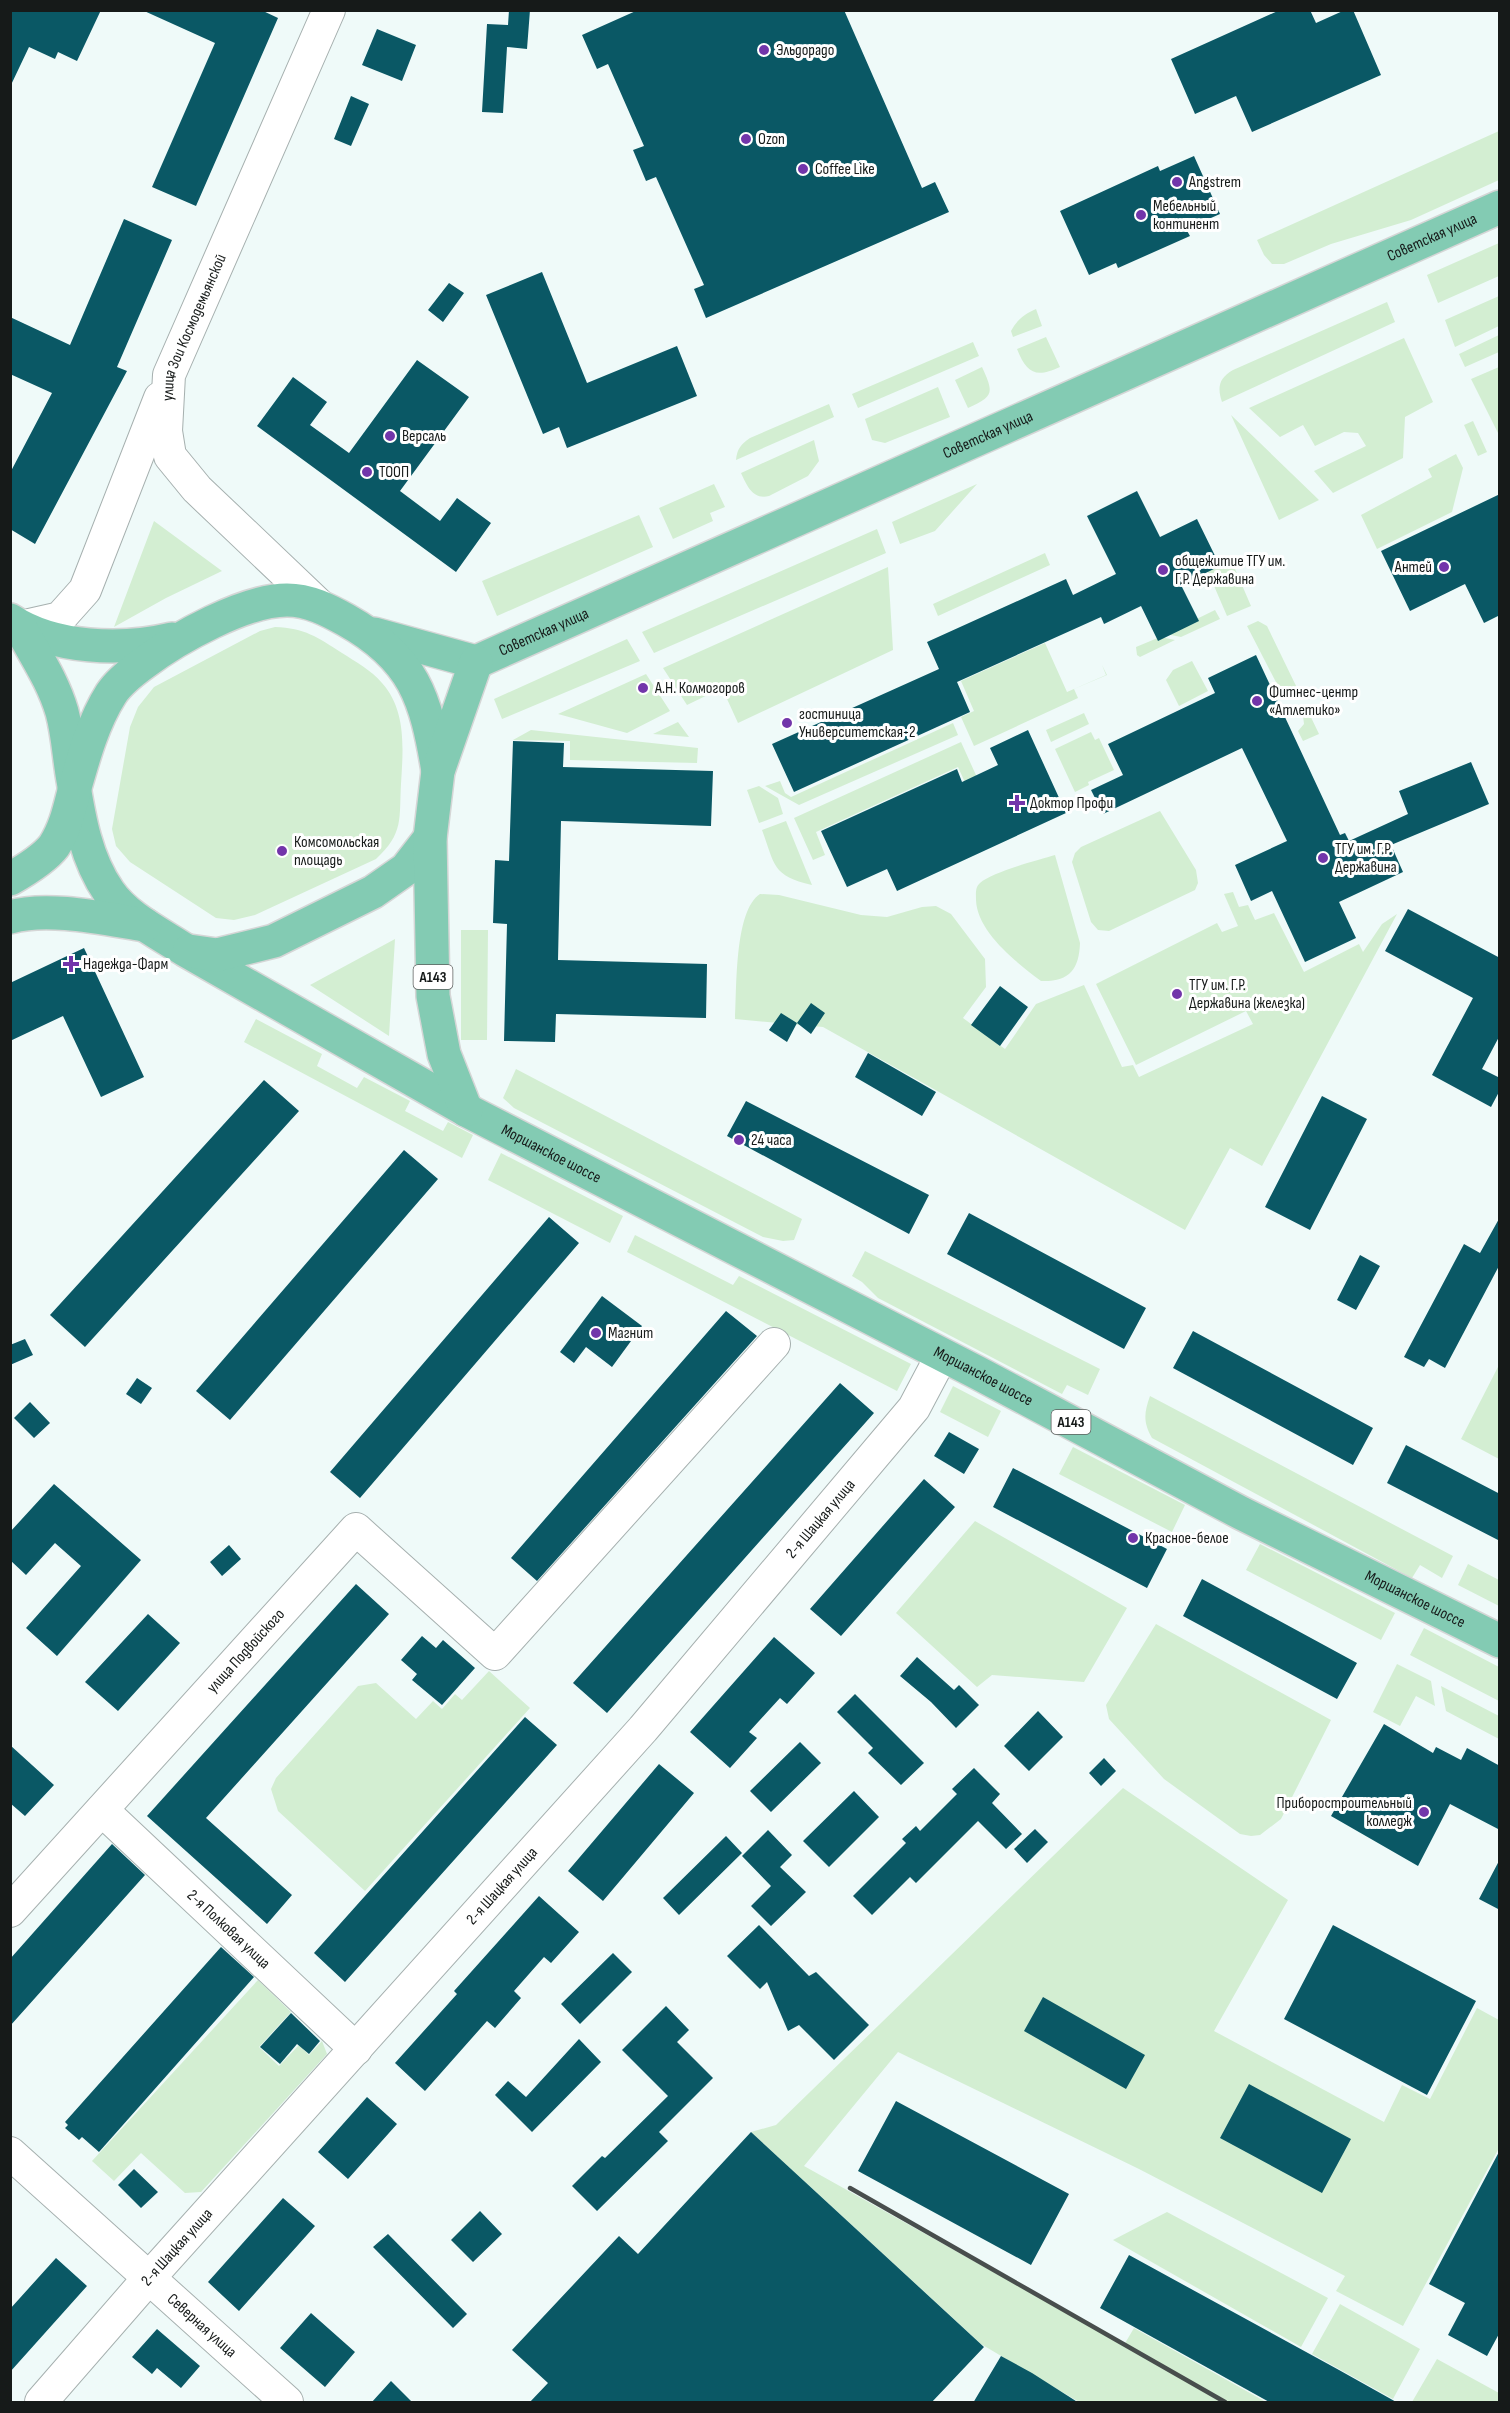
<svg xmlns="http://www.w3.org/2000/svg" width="1510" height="2413" font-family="'Sofia Sans Condensed',sans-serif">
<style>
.green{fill:#d3eed2}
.building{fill:#0a5865}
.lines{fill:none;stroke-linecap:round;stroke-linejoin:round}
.minor-casing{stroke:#a6b0af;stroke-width:34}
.major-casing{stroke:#d5d6d6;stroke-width:36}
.minor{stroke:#fff;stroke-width:32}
.major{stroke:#83cbb3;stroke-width:33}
.rail{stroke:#484e4d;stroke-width:4.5}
.poi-dot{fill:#7235aa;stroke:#fff;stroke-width:2}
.labels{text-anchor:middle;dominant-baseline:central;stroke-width:6;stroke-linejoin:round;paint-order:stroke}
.shield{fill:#fff;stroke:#5c5f5e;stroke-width:1.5}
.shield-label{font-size:15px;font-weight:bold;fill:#161a19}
.poi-label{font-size:16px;fill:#161a19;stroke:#fff;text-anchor:start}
.street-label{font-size:16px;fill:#161a19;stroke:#fff}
</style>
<rect width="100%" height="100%" fill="#effaf9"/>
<path class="green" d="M1499,131V180L1411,220L1331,244L1284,264H1272L1264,255L1257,240Z
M1499,243V276L1438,303L1427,275Z
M1499,296V326L1455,347L1445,320Z
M1387,302L1395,322L1222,402C1217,387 1219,378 1233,370Z
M1036,309L1042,326L1013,337L1011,331C1017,320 1024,314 1036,309Z
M1499,335V352L1465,367L1459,354Z
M1046,337L1060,367C1036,378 1027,374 1017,349Z
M1404,338L1433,402L1405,417L1403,458L1333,493L1314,471L1366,446L1358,433L1344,432L1315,446L1303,425L1280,437L1249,408Z
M973,342L979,356L858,408L852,394Z
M982,367C994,393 994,396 968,408L955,380Z
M1499,367V435L1471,379Z
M938,387L950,417L885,443L872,440L865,419Z
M829,404L834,417L736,460C737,449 741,444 750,438Z
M1231,415L1319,500L1279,520Z
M1473,421L1487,452L1478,456L1464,425Z
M814,440L819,461L808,476L769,496C753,500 747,486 741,473Z
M1456,454L1463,468L1452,512L1377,549L1361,515L1432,477L1428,469Z
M714,484L725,507L710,513L713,521L673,539L659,508Z
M977,484L935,531L900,544L892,522Z
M639,515L653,547L497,616L482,581Z
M154,521L222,571L166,598L114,627Z
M877,529L886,553L654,653L642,632Z
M1045,553L1050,565L938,616L933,604Z
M1229,555L1251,606L1227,616L1205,565Z
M888,567L893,650L738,723L722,688L687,705L663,668Z
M1215,610L1220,619L1181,637L1166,634Z
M1258,621L1267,626L1299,692L1296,695L1285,691L1283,688L1280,690L1247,626Z
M275,627C305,628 317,637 342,653C356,662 371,670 382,683C407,711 403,750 401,784C399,819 404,833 376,859L255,915L234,920L216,918L130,862L116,846L112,829L130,727L138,707L154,687L260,631Z
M1160,637L1175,640L1140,657L1137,655L1136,647Z
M627,639L640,661L502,719L494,699Z
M1045,643L1067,692L1106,675L1102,665L1107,675L1074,689L1078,698L974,746L961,717L974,711L961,681Z
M1192,661L1208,691L1179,706L1166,680L1173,670Z
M646,674L670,711L627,733L558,714Z
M1308,711L1319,734L1303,741L1298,731L1304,724L1303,716Z
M1084,713L1089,724L1051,742L1046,730Z
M678,722L689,737L653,734Z
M953,723L958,735L799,805L765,786L780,781L785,793L791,797Z
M531,730L698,748L697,763L570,760V741L513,740Z
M1091,732L1095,740L1099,738L1114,770L1088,782L1089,785L1075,792L1055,749Z
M961,742L980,784L968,789L958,767L816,832L825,855L813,860L794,818Z
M759,786L778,798L783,814L759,823L747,790Z
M1160,811L1196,870L1198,883L1195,890L1109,931L1098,930L1091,922L1072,862L1075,853L1081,847Z
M786,821L812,885C772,876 775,865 762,830Z
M1055,855L1080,943C1079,970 1069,982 1041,981C1017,963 977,932 976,900C976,894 975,887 980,883C992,872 1038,860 1055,855Z
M1233,892L1239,907L1248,905L1255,920L1274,913L1304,972L1359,944L1363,952L1382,924L1397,914L1262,1166L1230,1148L1185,1230L823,1027L735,1019C737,989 734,911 760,894L779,895L861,915L887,917L922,907L936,906L951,914L985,959L986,987L963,1018L1005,1049L1036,1004L1084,985L1122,1067L1133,1065L1139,1077L1253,1024L1246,1011L1136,1065L1096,984L1217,923L1222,932L1238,926L1224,894Z
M461,930H488L487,1040H461Z
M395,939L389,1036L310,985Z
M256,1019L322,1054L317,1066L357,1088L364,1077L410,1101L405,1111L443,1131L448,1122L473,1135L462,1158L244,1042Z
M516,1069L802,1219L794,1240L783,1241L763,1237L514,1108L503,1098Z
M501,1153L623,1216L610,1243L488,1180Z
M635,1235L733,1285L739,1276L911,1364L897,1391L627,1252Z
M865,1251L1100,1369L1088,1395L1067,1385L1062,1394L878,1298L862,1282L852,1276Z
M1499,1365V1459L1461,1439Z
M953,1386L1001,1411L988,1437L940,1412Z
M1150,1396L1453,1556L1442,1578L1420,1565L1412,1578L1152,1438C1143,1422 1144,1413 1150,1396Z
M1073,1447L1185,1505L1172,1532L1059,1474Z
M975,1521L1127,1608L1084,1682L992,1675L977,1687L896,1613Z
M1260,1544L1395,1613L1381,1640L1246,1570Z
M1468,1564L1499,1580V1606L1458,1585Z
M1156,1624L1331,1720L1281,1819L1260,1835L1251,1836L1240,1834L1164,1779L1109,1719L1106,1705Z
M1424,1628L1499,1667V1701L1410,1655Z
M1397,1664L1431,1681L1435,1706L1416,1696L1400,1726L1373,1712Z
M489,1671L530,1708L365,1891L278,1811L271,1789L276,1778L358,1686L376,1683L416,1719L433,1701L442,1709L455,1694L462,1700Z
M1441,1686L1499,1716V1739L1446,1711Z
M1123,1788L1288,1900L1214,2031L1384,2122L1402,2085L1430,2099L1477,2008L1499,2020V2148L1403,2326L1336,2291L1345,2276L1139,2169L898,2052L804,2166L1124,2345L1134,2328L1266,2402H1079L981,2344L751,2132L776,2125Z
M258,1980L291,2012L259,2047L279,2066L299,2045L309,2055L322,2041L327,2054L201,2192L185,2193L141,2153L114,2181L92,2161Z
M1167,2212L1328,2298L1301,2347L1113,2240Z
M1340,2304L1420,2349L1393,2399L1312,2354Z
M1437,2359L1499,2393V2402H1412Z"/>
<path class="building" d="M10,10H101L77,61L58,52L55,59L29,47L10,87Z
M142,10H261L278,18L196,206L152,187L215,43Z
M509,10H530L527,49L507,47L503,113L482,112L487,24L508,25Z
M638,10H844L922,188L935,182L949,212L706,318L694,289L704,285L656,177L646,181L633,150L644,146L608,64L597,69L582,35Z
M1280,10H1310L1316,23L1345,10H1353L1381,75L1252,132L1236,96L1195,114L1171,59Z
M377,29L416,45L402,81L362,65Z
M351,96L369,104L351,146L334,139Z
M1194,156L1220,214L1186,229L1190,236L1118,268L1116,263L1089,275L1060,211L1158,166L1160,171Z
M124,219L172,240L117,367L127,371L35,544L10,529V473L52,393L10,374V317L70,345Z
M542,272L587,383L677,346L697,396L567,448L559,427L543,434L486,295Z
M449,283L464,293L443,322L428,310Z
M417,360L469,397L400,491L440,521L457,498L491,523L456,572L257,426L293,377L327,402L310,425L349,453Z
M1137,491L1160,537L1197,519L1220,566L1181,585L1199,621L1158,641L1141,606L1104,624L1101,617L957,682L970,712L794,792L772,744L939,669L927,642L1066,579L1073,595L1116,574L1087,516Z
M1500,494V615L1484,623L1465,584L1410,611L1381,551Z
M1256,655L1340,835L1345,833L1349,841L1408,814L1399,791L1471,762L1489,804L1391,845L1403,872L1339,902L1356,938L1305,962L1272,891L1251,901L1235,865L1287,841L1242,748L1103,814L1091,790L1123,775L1108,744L1215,693L1208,678Z
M1028,730L1066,813L897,891L887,869L847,887L821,831L957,769L962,782L998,765L990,748Z
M513,741L564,743L563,767L713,771L711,826L561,821L558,960L707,964L706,1018L556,1014L555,1042L504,1041L507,924L493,923L495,860L509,861Z
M1408,909L1500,958V1035L1482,1069L1500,1078V1090L1491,1107L1432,1075L1473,998L1385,951Z
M84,948L144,1077L101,1097L63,1016L10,1041V983Z
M1000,986L1028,1007L1000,1046L971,1025Z
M811,1003L825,1013L811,1034L797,1023Z
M781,1013L797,1023L787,1042L769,1030Z
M868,1053L936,1092L922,1116L855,1077Z
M264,1080L299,1111L85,1347L50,1315Z
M1322,1096L1367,1119L1310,1230L1265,1207Z
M746,1101L929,1195L909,1234L727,1136Z
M404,1150L438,1179L230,1420L196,1391Z
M969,1213L1146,1308L1124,1349L947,1254Z
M549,1217L579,1243L360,1498L330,1472Z
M1500,1217V1264L1445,1368L1429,1359L1424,1367L1404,1357L1464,1244L1480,1253Z
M1360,1255L1380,1266L1356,1310L1337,1300Z
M602,1296L642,1326L612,1367L586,1347L574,1363L560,1352Z
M726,1311L757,1336L537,1581L511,1558Z
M1193,1331L1373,1428L1353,1465L1173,1368Z
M25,1339L33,1355L10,1365V1345Z
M137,1378L152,1388L141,1404L126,1394Z
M840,1383L874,1413L607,1713L573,1683Z
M30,1402L50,1423L34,1438L14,1418Z
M949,1432L979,1449L964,1474L934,1456Z
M1406,1445L1500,1494V1541L1387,1483Z
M1013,1468L1167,1549L1147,1588L993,1507Z
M924,1479L955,1507L841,1636L810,1609Z
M54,1484L141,1560L57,1656L26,1628L81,1566L55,1543L26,1575L10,1560V1532Z
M229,1545L241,1559L222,1576L210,1562Z
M1202,1579L1357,1663L1337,1699L1183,1616Z
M356,1584L389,1614L206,1818L292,1895L267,1924L147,1816Z
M148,1614L180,1643L118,1711L85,1682Z
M422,1636L436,1648L443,1640L475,1668L442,1705L412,1680L417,1674L401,1660Z
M774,1637L815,1673L787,1704L780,1698L749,1732L757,1738L730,1768L690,1732Z
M917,1657L954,1690L959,1685L979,1705L956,1728L931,1702L900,1676Z
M855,1694L924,1763L901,1785L868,1753L873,1748L837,1712Z
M1038,1711L1063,1737L1029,1771L1004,1746Z
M525,1717L557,1745L345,1982L314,1953Z
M1384,1724L1433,1753L1436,1747L1461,1760L1467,1748L1500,1766V1830L1450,1804L1418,1866L1331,1816Z
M800,1742L821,1763L771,1812L750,1791Z
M10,1745L54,1785L25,1816L10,1803Z
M1104,1758L1116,1771L1101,1786L1089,1773Z
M659,1764L694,1793L603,1901L568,1871Z
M974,1768L1000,1794L992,1803L1022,1834L1006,1849L978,1821L916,1883L910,1877L872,1915L853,1896L906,1843L902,1839L916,1826L920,1831L957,1794L952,1789Z
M854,1791L879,1817L829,1867L803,1841Z
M1035,1829L1048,1842L1027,1863L1014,1849Z
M768,1830L792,1855L780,1867L806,1892L771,1926L751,1906L771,1886L742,1856Z
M726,1836L742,1853L679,1915L663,1898Z
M112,1844L145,1875L10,2026V1959Z
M1500,1859V1910L1479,1899Z
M539,1896L579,1932L551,1963L544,1957L514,1991L521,1998L495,2028L487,2021L425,2091L395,2063L457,1994L454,1991Z
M759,1925L809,1976L816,1972L869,2025L834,2060L799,2025L788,2031L767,1982L760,1989L727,1956Z
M1333,1925L1476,2001L1427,2095L1284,2019Z
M221,1947L254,1977L99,2152L82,2137L79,2140L65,2128L68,2125L65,2122Z
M613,1953L632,1972L580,2024L561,2004Z
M1043,1997L1145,2055L1126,2089L1024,2031Z
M666,2006L689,2030L677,2042L713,2078L659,2132L668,2141L597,2211L572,2186L602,2156L605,2158L668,2096L622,2050Z
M291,2013L320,2041L309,2054L297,2044L280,2064L260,2047Z
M579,2039L601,2062L532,2132L495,2095L508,2081L526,2097Z
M1249,2084L1351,2139L1322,2193L1220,2138Z
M367,2097L397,2124L348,2179L318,2152Z
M896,2101L1069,2194L1031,2265L858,2171Z
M751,2132L984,2347L931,2403H529L548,2383L512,2350L619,2236L638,2254Z
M1500,2150V2332L1487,2356L1448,2335L1465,2303L1429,2284Z
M134,2169L158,2192L141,2208L118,2185Z
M283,2198L315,2226L239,2311L208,2282Z
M480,2211L502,2234L473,2262L451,2240Z
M388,2234L467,2314L453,2328L373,2247Z
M1129,2255L1339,2370L1398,2403H1271L1100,2308Z
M56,2258L87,2286L10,2372V2309Z
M311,2313L355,2352L325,2387L280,2348Z
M157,2329L200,2366L181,2388L157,2368L152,2374L132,2357Z
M1001,2356L1032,2373L1079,2403H973Z
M391,2381L413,2403H371Z"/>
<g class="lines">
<g class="minor-casing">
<g id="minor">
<path id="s1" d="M319,605L197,489L170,456L166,431L169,375L329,10"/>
<path d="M20,627L60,618L85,590L160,398"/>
<path id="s2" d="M102,1810L356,2049"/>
<path id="s3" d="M10,1911L356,1529L495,1654L774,1344"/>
<path id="s4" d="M10,2153L287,2402"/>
<path id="s5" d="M41,2402L148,2279L643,1729L914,1408L942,1355"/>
</g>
</g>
<g class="major-casing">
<g id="major">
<path d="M10,620C54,649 122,651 172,639"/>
<path id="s6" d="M20,627C35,655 53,681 62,712C68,734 69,758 73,780C79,818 86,859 109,892C126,917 159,933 185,950L466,1110L978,1373L1241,1513L1500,1641"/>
<path d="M374,634L476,662"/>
<path id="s7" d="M476,662L1500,207"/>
<path d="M10,879C24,871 44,859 54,846C65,829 69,811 74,791C83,759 93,722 111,694C118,683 133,671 144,663C177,638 245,600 287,600C309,600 328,610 346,620C414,658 426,698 438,771"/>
<path d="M10,917C49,906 106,919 145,925"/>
<path d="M189,951L217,955L274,941L373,892L406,869L430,838"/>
<path d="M466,1110L444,1054L433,996L430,838L438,771L476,662"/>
</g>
</g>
<use href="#minor" class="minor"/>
<use href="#major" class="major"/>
<path class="rail" d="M850,2188L1225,2402"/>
</g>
<g class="poi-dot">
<circle cx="764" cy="50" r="6"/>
<circle cx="746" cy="139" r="6"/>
<circle cx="803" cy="169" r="6"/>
<circle cx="1177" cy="182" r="6"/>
<circle cx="1141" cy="215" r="6"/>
<circle cx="390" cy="436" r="6"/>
<circle cx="367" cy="472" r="6"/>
<circle cx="1444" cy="567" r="6"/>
<circle cx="1163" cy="570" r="6"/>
<circle cx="643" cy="688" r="6"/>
<circle cx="1257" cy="701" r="6"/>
<circle cx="787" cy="723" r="6"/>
<path d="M1014 794h6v6h6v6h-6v6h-6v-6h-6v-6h6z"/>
<circle cx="282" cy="851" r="6"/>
<circle cx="1323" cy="858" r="6"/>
<path d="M68 955h6v6h6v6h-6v6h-6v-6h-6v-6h6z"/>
<circle cx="1177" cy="994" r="6"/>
<circle cx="739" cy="1140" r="6"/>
<circle cx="596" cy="1333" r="6"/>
<circle cx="1133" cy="1538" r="6"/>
<circle cx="1424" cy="1812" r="6"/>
</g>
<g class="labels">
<g class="shield">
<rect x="413.5" y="965" width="39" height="24" rx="4.5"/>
<rect x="1051.5" y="1410" width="39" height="24" rx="4.5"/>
</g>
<g class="shield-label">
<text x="433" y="977">А143</text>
<text x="1071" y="1422">А143</text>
</g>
<g class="poi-label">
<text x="776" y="50">Эльдорадо</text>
<text x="758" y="139">Ozon</text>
<text x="815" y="169">Coffee Like</text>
<text x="1189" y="182">Angstrem</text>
<text x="1153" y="206">Мебельный<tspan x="1153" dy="18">континент</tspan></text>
<text x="402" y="436">Версаль</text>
<text x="379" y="472">ТООП</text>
<text x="1175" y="561">общежитие ТГУ им.<tspan x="1175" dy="18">Г.Р. Державина</tspan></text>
<text x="1432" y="567" text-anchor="end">Антей</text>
<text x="655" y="688">А.Н. Колмогоров</text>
<text x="1269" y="692">Фитнес-центр<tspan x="1269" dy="18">«Атлетико»</tspan></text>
<text x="799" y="714">гостиница<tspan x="799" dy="18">Университетская-2</tspan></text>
<text x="1030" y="803">Доктор Профи</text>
<text x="294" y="842">Комсомольская<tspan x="294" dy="18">площадь</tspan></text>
<text x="1335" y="849">ТГУ им. Г.Р.<tspan x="1335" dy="18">Державина</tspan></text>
<text x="83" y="964">Надежда-Фарм</text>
<text x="1189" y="985">ТГУ им. Г.Р.<tspan x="1189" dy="18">Державина (железка)</tspan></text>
<text x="751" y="1140">24 часа</text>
<text x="608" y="1333">Магнит</text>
<text x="1145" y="1538">Красное-белое</text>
<text x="1412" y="1803" text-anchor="end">Приборостроительный<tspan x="1412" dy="18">колледж</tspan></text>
</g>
<g class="street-label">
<text stroke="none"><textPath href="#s7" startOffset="1046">Советская улица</textPath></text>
<text stroke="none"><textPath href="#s1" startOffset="345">улица Зои Космодемьянской</textPath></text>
<text stroke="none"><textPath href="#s7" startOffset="560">Советская улица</textPath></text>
<text stroke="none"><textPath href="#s7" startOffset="74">Советская улица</textPath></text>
<text stroke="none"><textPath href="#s6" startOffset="798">Моршанское шоссе</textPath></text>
<text stroke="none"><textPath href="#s6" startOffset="1284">Моршанское шоссе</textPath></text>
<text stroke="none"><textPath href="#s5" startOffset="1178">2-я Шацкая улица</textPath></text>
<text stroke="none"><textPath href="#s6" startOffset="1770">Моршанское шоссе</textPath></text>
<text stroke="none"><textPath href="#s3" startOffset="351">улица Подвойского</textPath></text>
<text stroke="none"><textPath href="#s5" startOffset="692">2-я Шацкая улица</textPath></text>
<text stroke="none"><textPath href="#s2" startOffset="174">2-я Полковая улица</textPath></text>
<text stroke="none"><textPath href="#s5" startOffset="206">2-я Шацкая улица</textPath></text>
<text stroke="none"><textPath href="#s4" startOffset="258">Северная улица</textPath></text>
</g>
</g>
<rect width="1510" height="2413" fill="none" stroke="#161a19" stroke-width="24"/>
</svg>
